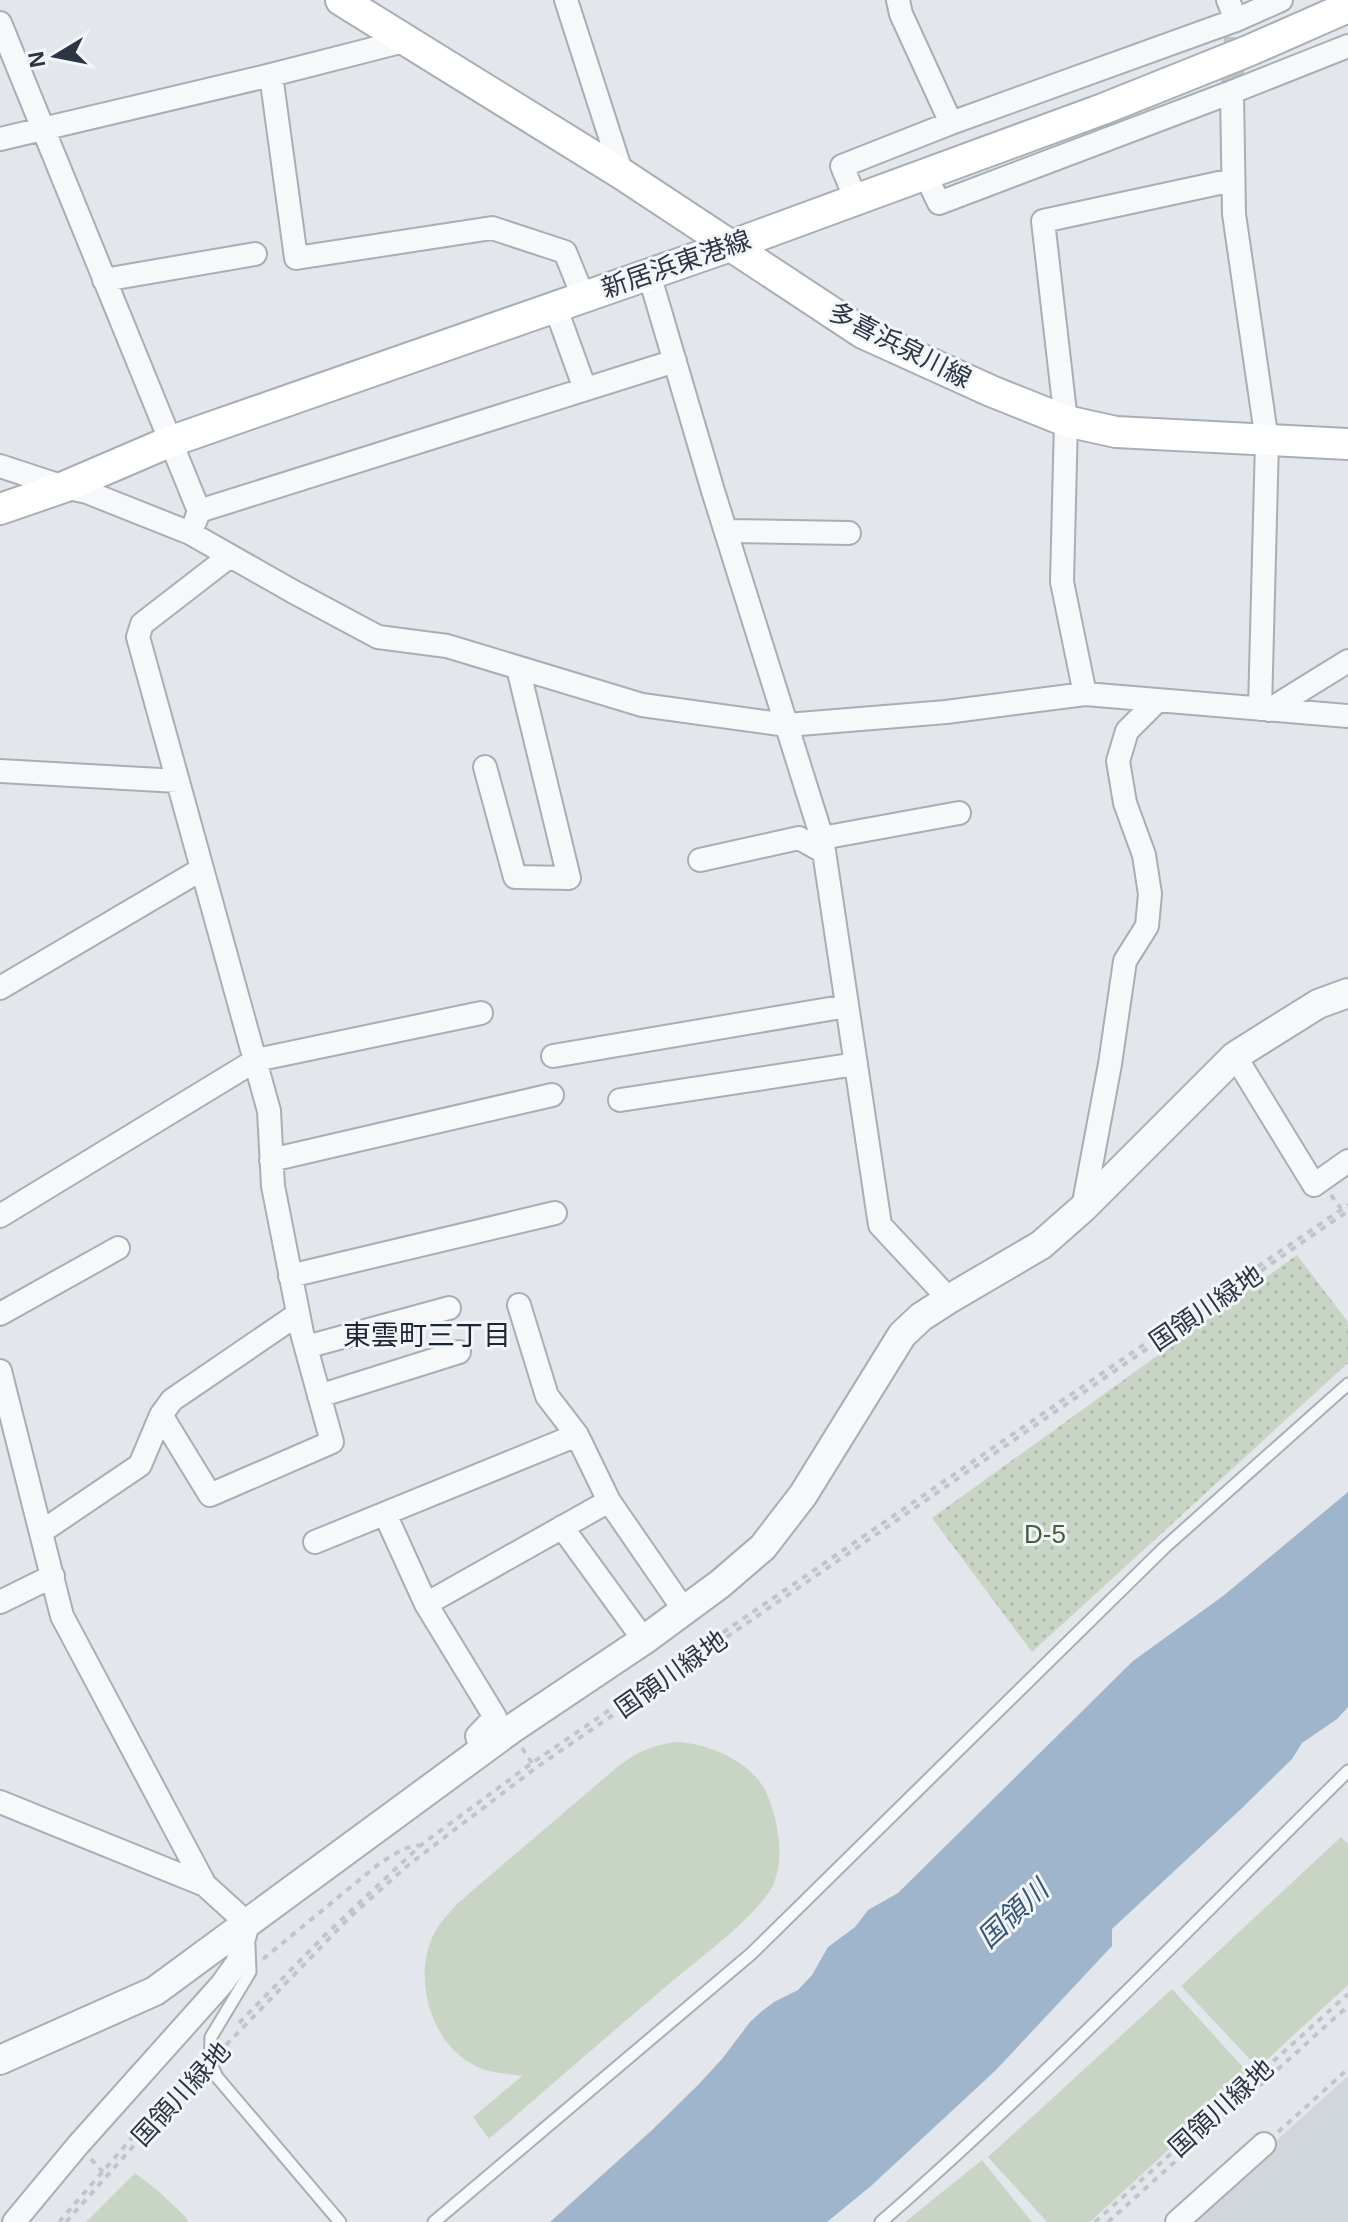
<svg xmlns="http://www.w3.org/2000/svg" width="1348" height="2222" font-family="Arial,'Noto Sans JP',sans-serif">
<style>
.built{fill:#d1d6dd}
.grass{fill:#c9d5c4}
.park{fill:url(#park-dots)}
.water{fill:#9fb5cb}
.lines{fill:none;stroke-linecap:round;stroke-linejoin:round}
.minor-tunnel{stroke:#bec3ca;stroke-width:22;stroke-dasharray:22 11;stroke-linecap:butt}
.service-casing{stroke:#a8aeb6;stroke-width:15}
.minor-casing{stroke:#a8aeb6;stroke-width:26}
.tertiary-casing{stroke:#a8aeb6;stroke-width:32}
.secondary-casing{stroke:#a8aeb6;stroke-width:34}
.path{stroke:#c1c5cb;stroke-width:4;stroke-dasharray:6 6;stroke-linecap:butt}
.service{stroke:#f6f8fa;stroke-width:11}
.minor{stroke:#f6f8fa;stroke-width:22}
.tertiary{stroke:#f6f8fa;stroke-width:28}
.secondary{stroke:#fff;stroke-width:30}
.labels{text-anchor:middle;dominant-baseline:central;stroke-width:6;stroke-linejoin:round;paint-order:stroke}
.street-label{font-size:26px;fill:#2b3544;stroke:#f3f6f9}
.park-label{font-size:26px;fill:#416038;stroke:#f3f6f9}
.neighbourhood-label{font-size:28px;fill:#1d2635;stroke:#f3f6f9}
.water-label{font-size:28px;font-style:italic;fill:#345579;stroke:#f3f6f9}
</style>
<defs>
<pattern id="park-dots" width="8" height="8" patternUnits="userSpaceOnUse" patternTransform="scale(2)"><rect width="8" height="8" fill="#c9d5c4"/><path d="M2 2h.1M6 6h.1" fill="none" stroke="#adb7aa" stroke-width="1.8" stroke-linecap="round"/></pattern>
</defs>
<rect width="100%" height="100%" fill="#e3e7ec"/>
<path class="built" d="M1348,2076V2222H1186Z"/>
<path class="grass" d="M676,1742C709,1743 753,1762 767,1794C778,1821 785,1856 774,1883C760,1915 697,1960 669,1984C608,2035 549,2087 489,2139L473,2117L522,2076C510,2074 497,2073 485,2070C434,2053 412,1984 432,1938C438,1924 448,1914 458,1903L616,1768C637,1752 650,1746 676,1742Z
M1341,1837L1348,1844V1985L1258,2068L1181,1986Z
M1172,1989L1250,2075L1090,2222H1047L988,2157Z
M982,2160L1032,2222H905Z
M135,2173L157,2190L186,2217L188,2222H86Z"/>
<path class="park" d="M1297,1255L1348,1322V1363L1032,1652L932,1518Z"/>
<path class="water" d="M1348,1492V1707L1337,1719L1302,1743L1292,1759L1241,1809L1112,1929V1946L996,2070L871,2186L827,2222H550L651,2131L697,2086L722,2059L750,2022L762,2011L774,2002L798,1990L812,1975L828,1947L855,1927L868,1910L898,1893L1133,1661L1223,1596Z"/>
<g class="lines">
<path class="minor-tunnel" d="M1232,92L1236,20"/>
<g class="service-casing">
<path id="service" d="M249,1945L250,1972L211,2037L210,2062L217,2077L340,2222
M434,2222L751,1954L1164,1548L1348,1384
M881,2222C1044,2080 1194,1923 1348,1771"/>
</g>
<g class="minor-casing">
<path id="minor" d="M566,0L622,174
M898,0L901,14L951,123
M1228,0L1236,20
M0,23L199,511
M271,75L296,258L492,228L565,252L583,296
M1232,92L1234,214L1267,441L1260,709
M0,139L271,75L404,41
M925,174L939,203L1232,92L1348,46
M856,200L842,166L951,123L1236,20L1281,0
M649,274L713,491L822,838L880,1225L949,1299
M104,280L255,254
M555,306L585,389
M0,466L64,487L87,492L190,533L292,591L378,637L447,646L642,705L787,725L946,712L1085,694L1062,582L1066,421L1043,221L1233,180
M195,522L199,511L675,361
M726,531L849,533
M1085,694L1348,716
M1269,710L1348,661
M485,767L515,877L569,878L518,668
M0,771L178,781
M822,838L959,813
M700,860L799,838L824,852
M0,988L202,869
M553,1056L847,1006
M1235,1056L1314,1185L1348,1161
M620,1100L856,1064
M271,1160L552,1095
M1083,1208L1110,1064L1125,961L1147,926L1150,894L1144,855L1125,803L1118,761L1127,731L1158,700
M0,1216L256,1060L481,1013
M290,1276L555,1213
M0,1314L118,1248
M306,1347L449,1308
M0,1371L62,1616L205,1885L248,1924L237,1963L222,1984L78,2145L14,2222
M319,1396L459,1352
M161,1415L172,1400L298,1314
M577,1435L609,1501L684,1610
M385,1514L426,1604L495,1717L477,1736L481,1751
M562,1527L644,1640
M41,1532L140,1465L161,1415L210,1495L332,1442L302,1333L273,1186L269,1111L138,637L142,624L230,556
M315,1542L577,1435L547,1396L519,1305
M0,1602L53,1576
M426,1604L609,1501
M0,1802L205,1885
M1177,2222L1264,2144"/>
</g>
<g class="tertiary-casing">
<path id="tertiary" d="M0,2060L155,1991L510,1730L644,1640L720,1584L763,1547L803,1495L902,1335L921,1317L949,1299L1041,1245L1083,1208L1235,1056L1318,1004L1348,993"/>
</g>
<g class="secondary-casing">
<path id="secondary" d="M341,0L622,174L863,333L991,391L1066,421L1116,432L1348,444
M0,509L64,487L169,442L730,246L1103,109L1248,51L1348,7"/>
</g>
<path class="path" d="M1331,1195L1341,1209
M522,1748L532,1763
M263,1959L380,1863L403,1849L419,1845
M239,2023L326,1934L421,1845L532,1763L1348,1205
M226,2045L350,1917L407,1866L537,1767L1348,1211
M1278,2132L1348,2069
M91,2159L103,2172
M59,2222L195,2065
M66,2222L200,2071
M1095,2222L1348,1994
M1108,2222L1348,2006"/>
<use href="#service" class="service"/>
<use href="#minor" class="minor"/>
<use href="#tertiary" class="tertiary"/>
<use href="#secondary" class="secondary"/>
</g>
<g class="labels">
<g class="street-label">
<text transform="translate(676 264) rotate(-19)">新居浜東港線</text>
<text transform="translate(900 345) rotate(27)">多喜浜泉川線</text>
<text transform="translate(1206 1308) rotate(-34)">国領川緑地</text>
<text transform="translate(671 1674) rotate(-35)">国領川緑地</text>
<text transform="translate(181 2094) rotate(-47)">国領川緑地</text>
<text transform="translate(1221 2108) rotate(-42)">国領川緑地</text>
</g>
<g class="park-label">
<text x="1045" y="1534">D-5</text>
</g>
<g class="neighbourhood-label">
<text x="427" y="1335">東雲町三丁目</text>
</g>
<g class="water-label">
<text transform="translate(1013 1914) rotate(-43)">国領川</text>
</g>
</g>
<g transform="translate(56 56) rotate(260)" stroke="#f3f6f9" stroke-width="6" paint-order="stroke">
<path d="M0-6L14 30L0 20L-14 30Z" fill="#2b3544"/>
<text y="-12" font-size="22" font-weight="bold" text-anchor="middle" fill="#2b3544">N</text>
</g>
</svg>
